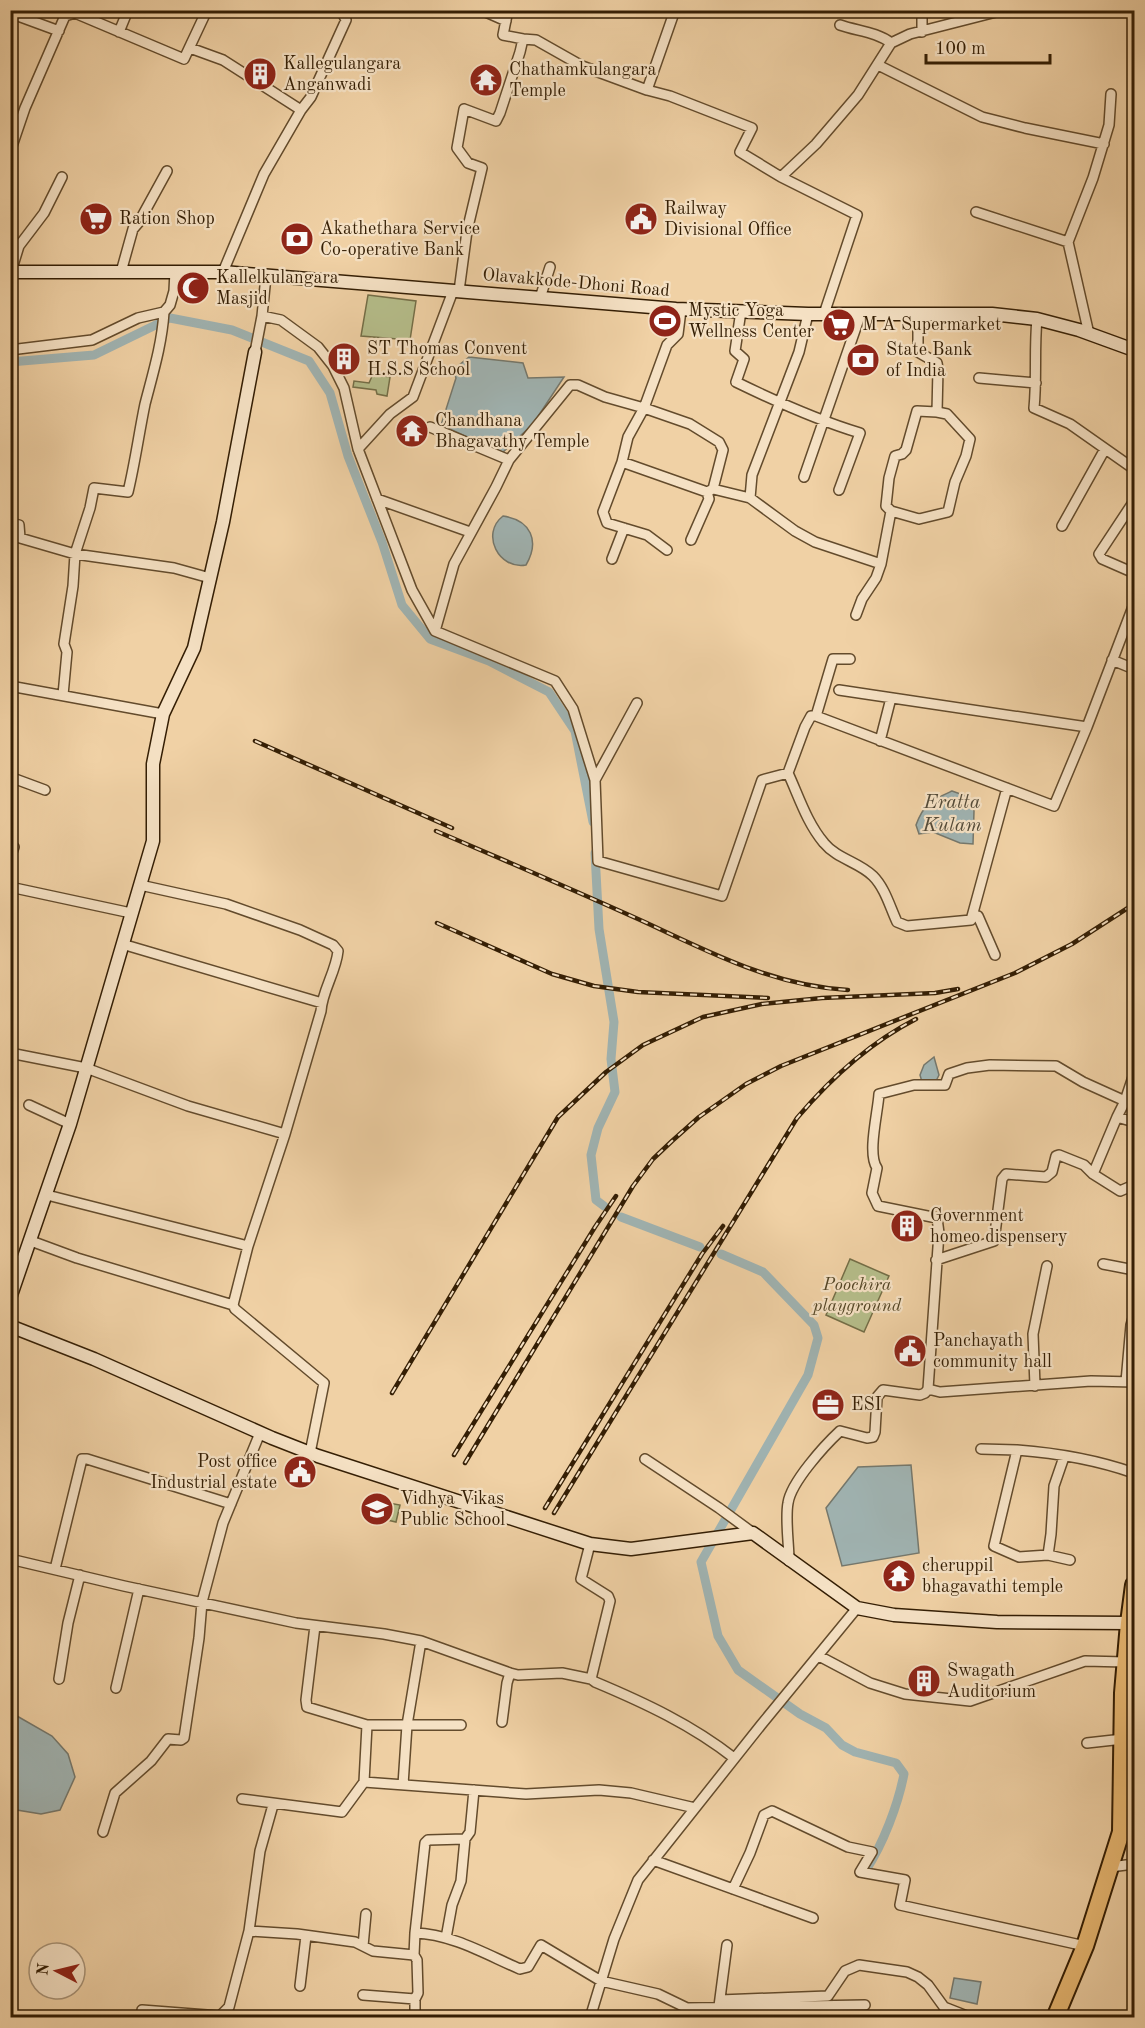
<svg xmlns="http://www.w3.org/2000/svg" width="1145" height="2028" font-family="'Old Standard TT',serif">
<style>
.green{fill:#b5bd8a;stroke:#746e47;stroke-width:1.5}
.water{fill:#a0b4b3;stroke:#75786d;stroke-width:1.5}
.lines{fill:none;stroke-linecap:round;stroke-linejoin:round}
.canal{stroke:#a0b4b3;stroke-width:9}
.street-casing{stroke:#634b2c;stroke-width:12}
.secondary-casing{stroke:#341e04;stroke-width:15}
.highway-casing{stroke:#341e04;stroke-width:20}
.street{stroke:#f5e1c4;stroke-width:9}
.secondary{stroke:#f5e1c4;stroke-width:12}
.highway{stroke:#e8b872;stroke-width:16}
.rail-casing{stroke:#341e04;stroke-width:4.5}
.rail{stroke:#f5e1c4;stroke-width:2;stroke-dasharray:7;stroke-linecap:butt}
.labels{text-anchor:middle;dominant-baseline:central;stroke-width:4.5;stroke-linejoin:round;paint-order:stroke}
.poi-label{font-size:18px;fill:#341e04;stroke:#f5e1c4;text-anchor:start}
.street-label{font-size:18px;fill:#341e04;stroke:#f5e1c4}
.park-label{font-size:18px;font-style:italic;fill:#544626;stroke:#f5e1c4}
.water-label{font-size:20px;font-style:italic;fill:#544b39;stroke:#f5e1c4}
</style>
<rect width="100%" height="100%" fill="#f0d1a5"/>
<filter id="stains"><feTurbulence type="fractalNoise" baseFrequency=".00333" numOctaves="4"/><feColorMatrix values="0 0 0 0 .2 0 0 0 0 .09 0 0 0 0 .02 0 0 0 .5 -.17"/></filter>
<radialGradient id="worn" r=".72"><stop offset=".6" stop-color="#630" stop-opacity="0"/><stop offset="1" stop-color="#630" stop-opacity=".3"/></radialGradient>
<path class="green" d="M368,295L416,301L410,340L361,336Z
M373,374L390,377L387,396L377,394L376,390L353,387L354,381L369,383Z
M850,1259L889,1276L864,1332L826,1315Z
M378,1501L400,1505L396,1522L374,1517Z"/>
<path class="water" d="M469,357L523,363L528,378L564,377L533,424L502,453L441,425L456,378L453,370Z
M503,516C531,520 540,541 526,565C499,570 480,534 503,516Z
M952,791L969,797L974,811L973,844L960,843L933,832L919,834L916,825C924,803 932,800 952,791Z
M934,1057L939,1075L936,1081L922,1082L920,1075L924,1065Z
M911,1465L919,1553L842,1566L826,1508L858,1467Z
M10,1712L52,1736L68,1754L75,1777L60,1810L41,1814L11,1809Z
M954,1978L981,1982L977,2004L950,1998Z"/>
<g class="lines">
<path class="canal" d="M10,362L94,355L170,318L232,330L309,361L330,393L348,456L382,542L402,605L430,639L489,661L549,692L575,731L593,822
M595,853L599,929L614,1022L611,1059L615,1092L598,1128L591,1155L596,1200L604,1206
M621,1217L700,1247
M721,1254L763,1272L814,1325L818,1338L808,1375L701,1562L718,1636L738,1670L800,1714L826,1728L842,1745L855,1752L896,1763L904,1774C898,1805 883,1844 866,1870"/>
<g class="street-casing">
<path id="street" d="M481,10L506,21
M10,13L59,31
M840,25C857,31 877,32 891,43
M119,32L128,10
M922,32V10
M523,39L536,40L582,66L647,90L675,10
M190,48L223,60L301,110
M878,65L982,117L1025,128L1104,144
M647,90L670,96L752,128L740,152L781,177
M10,152L25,108L65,16L75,13L184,59L207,10
M976,212L1068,242
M11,272L19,246L44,213L62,177
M121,272L133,229L139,222L167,171
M223,272L264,174L301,110L311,97L346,20L341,10
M459,291L467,231L482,168L468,163L457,148L464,109L496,121L500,113L520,52L523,39L503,35L508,10
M540,298L550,267
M741,311L735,351L744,359L736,382C777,402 817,420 860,433L839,490
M824,314L857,215L781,177L816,144L858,95L891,43L910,34L1004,10
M918,315V352L937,363L938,369L937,412L947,414L970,439L966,456L955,482L948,512L919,519L891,511L886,506L889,478L895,456L902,454L906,450L917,411L937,412
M262,316L281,320L318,347L333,366L344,388L358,449L412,590L435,631L555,681L573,709L595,780L598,861L722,896L762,780L788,773
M1037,319C1034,349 1037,378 1034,408L1070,424L1134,469
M1089,334L1068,242L1093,178L1109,125L1111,94
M10,350L92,340L138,318L164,312L170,305L174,291L175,271
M255,352L262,316L266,276
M979,378L1036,383
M430,427L509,460
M358,449L390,414L413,397L453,291
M622,462L603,512L607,523L647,535L667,550
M804,477L861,313
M713,489L750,498L795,531L815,542L881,564
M750,498L752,475L799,352L808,314
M377,499L470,532
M1134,501L1099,554L1102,559L1134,573
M10,523L19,525L20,538L75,554L174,568L210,578
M1062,526L1105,449
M691,540L709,499L707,492
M612,559L624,528
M856,615L862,599L876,578L881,564L891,511
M435,631L454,564L496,487L509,460L570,385H578L605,397L644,408L690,424L719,442L723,450L713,489L707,492L622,462L628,437L644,408L667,345L678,334L681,310
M1112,660L1134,669
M10,686L163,714
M839,690L1087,727L1134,604
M63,695L67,652L64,644L73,586L75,554L90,508L94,488L128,492C135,463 139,433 145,404C153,373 162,344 164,312
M816,716L833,659H850
M880,741L891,698
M10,777L45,790
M595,780L637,703
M1007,788L971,920L907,926L897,922C890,907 885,888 873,876C859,862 837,859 824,843C807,823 799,797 788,773L805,727L811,716H816L1054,806L1087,727
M10,858L14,847
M140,885L226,904L300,930L333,945L338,951C336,972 322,991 321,1011L285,1134L248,1246L233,1305L235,1309L324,1383L310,1453
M10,887L131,913
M972,918L978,916L995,955
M122,944L322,1003
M10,1053L86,1068L188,1106L285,1134
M1125,1101L1134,1074
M29,1105L70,1124
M1093,1174L1117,1117
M47,1195L248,1246
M31,1241L77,1258L233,1305
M10,1259L23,1262
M936,1260L994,1241L1002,1179L1006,1174L1046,1177L1052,1172L1056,1156L1059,1155L1084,1165L1093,1174L1120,1191L1134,1185
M1103,1264L1134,1270
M1126,1382L1131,1325L1134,1315
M1035,1386L1033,1334L1047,1266
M928,1389L939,1233L937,1218L878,1206L872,1193L877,1168C867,1154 878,1112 879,1094L914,1085H945L949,1074L967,1068L990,1065L1056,1066L1083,1082L1125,1101L1117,1117L1134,1122
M981,1449L1017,1450
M1064,1457L1054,1486L1051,1534L1048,1555L1019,1557L994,1546L1017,1450C1056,1453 1097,1460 1134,1473
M645,1459L719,1508L753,1533
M590,1544L581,1579L608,1596L610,1601L591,1679
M1048,1555L1070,1560
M10,1559L124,1586L296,1623L384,1634L421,1641L407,1725H367L364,1782L526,1794L599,1790L631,1793L695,1808
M789,1561C789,1544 785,1519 788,1503C791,1482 825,1445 840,1431L867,1438L873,1437L875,1432L877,1397L883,1390L920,1395L925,1393L928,1389L940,1392L1091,1381L1134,1382
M55,1569L82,1459H87L231,1504
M315,1626L306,1700L307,1707L367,1725
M421,1641L510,1673L518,1675L562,1673L591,1679L595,1682C645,1703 692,1725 734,1758
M819,1656L870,1683L905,1694L970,1701L1085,1661L1125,1662
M59,1679L68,1623L80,1575
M116,1688L139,1589
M502,1722L507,1683L510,1673
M1087,1743L1123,1739
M403,1785L407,1725H461
M242,1799L342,1812L364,1782
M103,1832L115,1793L151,1761L168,1739L181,1740L184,1738L199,1638L202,1602L223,1523L260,1433
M653,1860L813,1918
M1110,1867L1134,1864
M733,1889L750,1853L764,1815L772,1811L848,1847L872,1852L860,1872L905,1880L900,1905L1085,1946
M249,1931L297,1934L355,1942L373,1951L414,1955
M415,1933C452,1934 487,1955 520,1969L528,1967L541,1945L601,1981L658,1994L687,2008L865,2005
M446,1938L452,1905L461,1881L465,1839
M363,1946L366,1914
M300,1986L306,1936
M363,1995L415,1999
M720,2000L828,1996L845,1971L859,1965L907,1972L918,1977L928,1985L944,2007L972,2018
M719,2006L727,1945
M142,2010L220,2016L229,2007L249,1931L260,1851L273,1805
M415,2018V1999L418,1993L417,1960L414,1955L415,1933L425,1843L428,1840L465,1839L470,1832L474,1790
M590,2018L614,1939L638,1880L761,1725L857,1608"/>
</g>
<g class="secondary-casing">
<path id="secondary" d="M10,272H223L676,309L808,314H992L1037,319L1079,330L1134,350
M10,1298L70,1124L153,841V764L163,714L194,648L223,522L255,352
M10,1326L94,1359L272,1438L318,1456L590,1544L631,1549L753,1533L857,1608L894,1615L997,1622L1129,1623"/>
</g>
<g class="highway-casing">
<path id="highway" d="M1055,2018L1085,1946L1121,1832L1123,1693L1129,1623L1134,1585"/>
</g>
<use href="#street" class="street"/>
<use href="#secondary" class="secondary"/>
<use href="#highway" class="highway"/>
<g class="rail-casing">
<path id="rail" d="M255,741L452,828
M436,831C504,860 571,889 638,919C706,950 771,986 848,990
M437,923L552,974L594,986L638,992L768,998
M392,1393L558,1117L606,1072L643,1045L703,1017L762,1004L822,998L935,993L958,989
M454,1455L595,1227L616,1196
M465,1463L633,1186L653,1159L672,1141L699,1117L746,1084L781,1066L1015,973L1072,944L1134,904
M545,1508L702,1254L723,1226
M554,1513L797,1118C831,1078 869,1043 916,1019"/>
</g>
<use href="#rail" class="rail"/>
</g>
<defs>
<g id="building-disc" transform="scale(1.725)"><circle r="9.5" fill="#8f2418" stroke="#f5e1c4"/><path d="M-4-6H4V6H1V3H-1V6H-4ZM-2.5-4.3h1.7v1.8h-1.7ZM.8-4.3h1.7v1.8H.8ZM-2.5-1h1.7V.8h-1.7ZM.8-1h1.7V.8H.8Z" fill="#fff"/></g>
<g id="temple-disc" transform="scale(1.725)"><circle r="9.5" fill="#8f2418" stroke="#f5e1c4"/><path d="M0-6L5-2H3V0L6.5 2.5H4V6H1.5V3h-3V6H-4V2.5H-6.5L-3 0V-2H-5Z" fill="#fff"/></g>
<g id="supermarket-disc" transform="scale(1.725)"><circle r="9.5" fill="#8f2418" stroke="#f5e1c4"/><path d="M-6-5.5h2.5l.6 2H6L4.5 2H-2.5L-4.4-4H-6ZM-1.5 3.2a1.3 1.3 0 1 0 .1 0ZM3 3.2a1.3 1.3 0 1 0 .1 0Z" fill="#fff"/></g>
<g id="civic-disc" transform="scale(1.725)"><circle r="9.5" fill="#8f2418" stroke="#f5e1c4"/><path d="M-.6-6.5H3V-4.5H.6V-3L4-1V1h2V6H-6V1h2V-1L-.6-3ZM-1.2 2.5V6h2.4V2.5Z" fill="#fff"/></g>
<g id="bank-disc" transform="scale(1.725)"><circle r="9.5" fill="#8f2418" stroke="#f5e1c4"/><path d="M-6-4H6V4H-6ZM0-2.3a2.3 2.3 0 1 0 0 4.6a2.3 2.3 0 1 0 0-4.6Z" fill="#fff"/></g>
<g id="mosque-disc" transform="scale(1.725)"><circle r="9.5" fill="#8f2418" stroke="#f5e1c4"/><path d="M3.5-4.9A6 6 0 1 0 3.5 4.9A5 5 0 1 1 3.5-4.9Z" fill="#fff"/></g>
<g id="stadium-disc" transform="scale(1.725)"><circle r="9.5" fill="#8f2418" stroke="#f5e1c4"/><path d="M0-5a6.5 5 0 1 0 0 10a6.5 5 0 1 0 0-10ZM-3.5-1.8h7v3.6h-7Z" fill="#fff"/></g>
<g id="office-disc" transform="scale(1.725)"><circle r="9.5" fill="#8f2418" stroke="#f5e1c4"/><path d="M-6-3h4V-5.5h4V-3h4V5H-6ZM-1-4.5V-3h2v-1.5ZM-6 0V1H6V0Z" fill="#fff"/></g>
<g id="school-disc" transform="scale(1.725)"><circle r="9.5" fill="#8f2418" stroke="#f5e1c4"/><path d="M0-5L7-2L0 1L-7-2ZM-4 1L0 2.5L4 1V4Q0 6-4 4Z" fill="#fff"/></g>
</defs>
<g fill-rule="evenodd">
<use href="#building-disc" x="260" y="74"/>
<use href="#temple-disc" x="486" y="80"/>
<use href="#supermarket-disc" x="96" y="219"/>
<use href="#civic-disc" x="641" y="219"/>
<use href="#bank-disc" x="297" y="239"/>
<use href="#mosque-disc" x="193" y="288"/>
<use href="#stadium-disc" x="665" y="321"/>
<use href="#supermarket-disc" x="839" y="325"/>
<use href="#building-disc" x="344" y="359"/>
<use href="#bank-disc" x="863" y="360"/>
<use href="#temple-disc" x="412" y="431"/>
<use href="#building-disc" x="907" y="1226"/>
<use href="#civic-disc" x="910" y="1351"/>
<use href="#office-disc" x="828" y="1405"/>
<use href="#civic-disc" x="300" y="1472"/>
<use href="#school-disc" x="377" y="1509"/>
<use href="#temple-disc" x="899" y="1576"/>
<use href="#building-disc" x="924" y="1681"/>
</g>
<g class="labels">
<g class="poi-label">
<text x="283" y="64">Kallegulangara<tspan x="283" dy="21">Anganwadi</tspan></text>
<text x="509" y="70">Chathamkulangara<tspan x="509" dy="21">Temple</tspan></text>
<text x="664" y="209">Railway<tspan x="664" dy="21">Divisional Office</tspan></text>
<text x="119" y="219">Ration Shop</text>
<text x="320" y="229">Akathethara Service<tspan x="320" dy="21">Co-operative Bank</tspan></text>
<text x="216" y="278">Kallelkulangara<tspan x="216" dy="21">Masjid</tspan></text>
<text x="688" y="311">Mystic Yoga<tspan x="688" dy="21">Wellness Center</tspan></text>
<text x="862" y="325">M A Supermarket</text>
<text x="367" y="349">ST Thomas Convent<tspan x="367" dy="21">H.S.S School</tspan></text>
<text x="886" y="350">State Bank<tspan x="886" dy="21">of India</tspan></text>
<text x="435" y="421">Chandhana<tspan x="435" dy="21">Bhagavathy Temple</tspan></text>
<text x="930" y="1216">Government<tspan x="930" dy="21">homeo dispensery</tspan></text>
<text x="933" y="1341">Panchayath<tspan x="933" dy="21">community hall</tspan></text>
<text x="851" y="1405">ESI</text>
<text x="277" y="1462" text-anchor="end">Post office<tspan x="277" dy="21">Industrial estate</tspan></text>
<text x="400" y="1499">Vidhya Vikas<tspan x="400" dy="21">Public School</tspan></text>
<text x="922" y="1566">cheruppil<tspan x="922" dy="21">bhagavathi temple</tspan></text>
<text x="947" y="1671">Swagath<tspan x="947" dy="21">Auditorium</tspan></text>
</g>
<g class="street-label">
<text transform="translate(576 283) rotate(5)">Olavakkode-Dhoni Road</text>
</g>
<g class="park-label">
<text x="857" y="1285">Poochira<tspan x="857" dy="21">playground</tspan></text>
</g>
<g class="water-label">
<text x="952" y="803">Eratta<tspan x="952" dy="23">Kulam</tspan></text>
</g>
</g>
<rect width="1145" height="2028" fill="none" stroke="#f0d1a5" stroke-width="36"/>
<rect x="12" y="12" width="1121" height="2004" fill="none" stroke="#341e04" stroke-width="3"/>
<rect x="18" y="18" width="1109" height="1992" fill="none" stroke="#341e04" stroke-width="1.5"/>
<g transform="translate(57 1971) rotate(277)"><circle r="28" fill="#f5e1c4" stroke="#a89377" stroke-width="1.5"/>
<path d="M0-4.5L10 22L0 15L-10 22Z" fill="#8f2418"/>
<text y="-9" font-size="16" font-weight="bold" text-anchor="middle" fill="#341e04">N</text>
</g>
<path d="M926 54v9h124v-9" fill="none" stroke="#341e04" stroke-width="3"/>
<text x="935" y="54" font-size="18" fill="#341e04" stroke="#f5e1c4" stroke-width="4.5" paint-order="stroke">100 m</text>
<rect width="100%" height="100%" filter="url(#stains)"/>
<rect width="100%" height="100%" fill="url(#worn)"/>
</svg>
